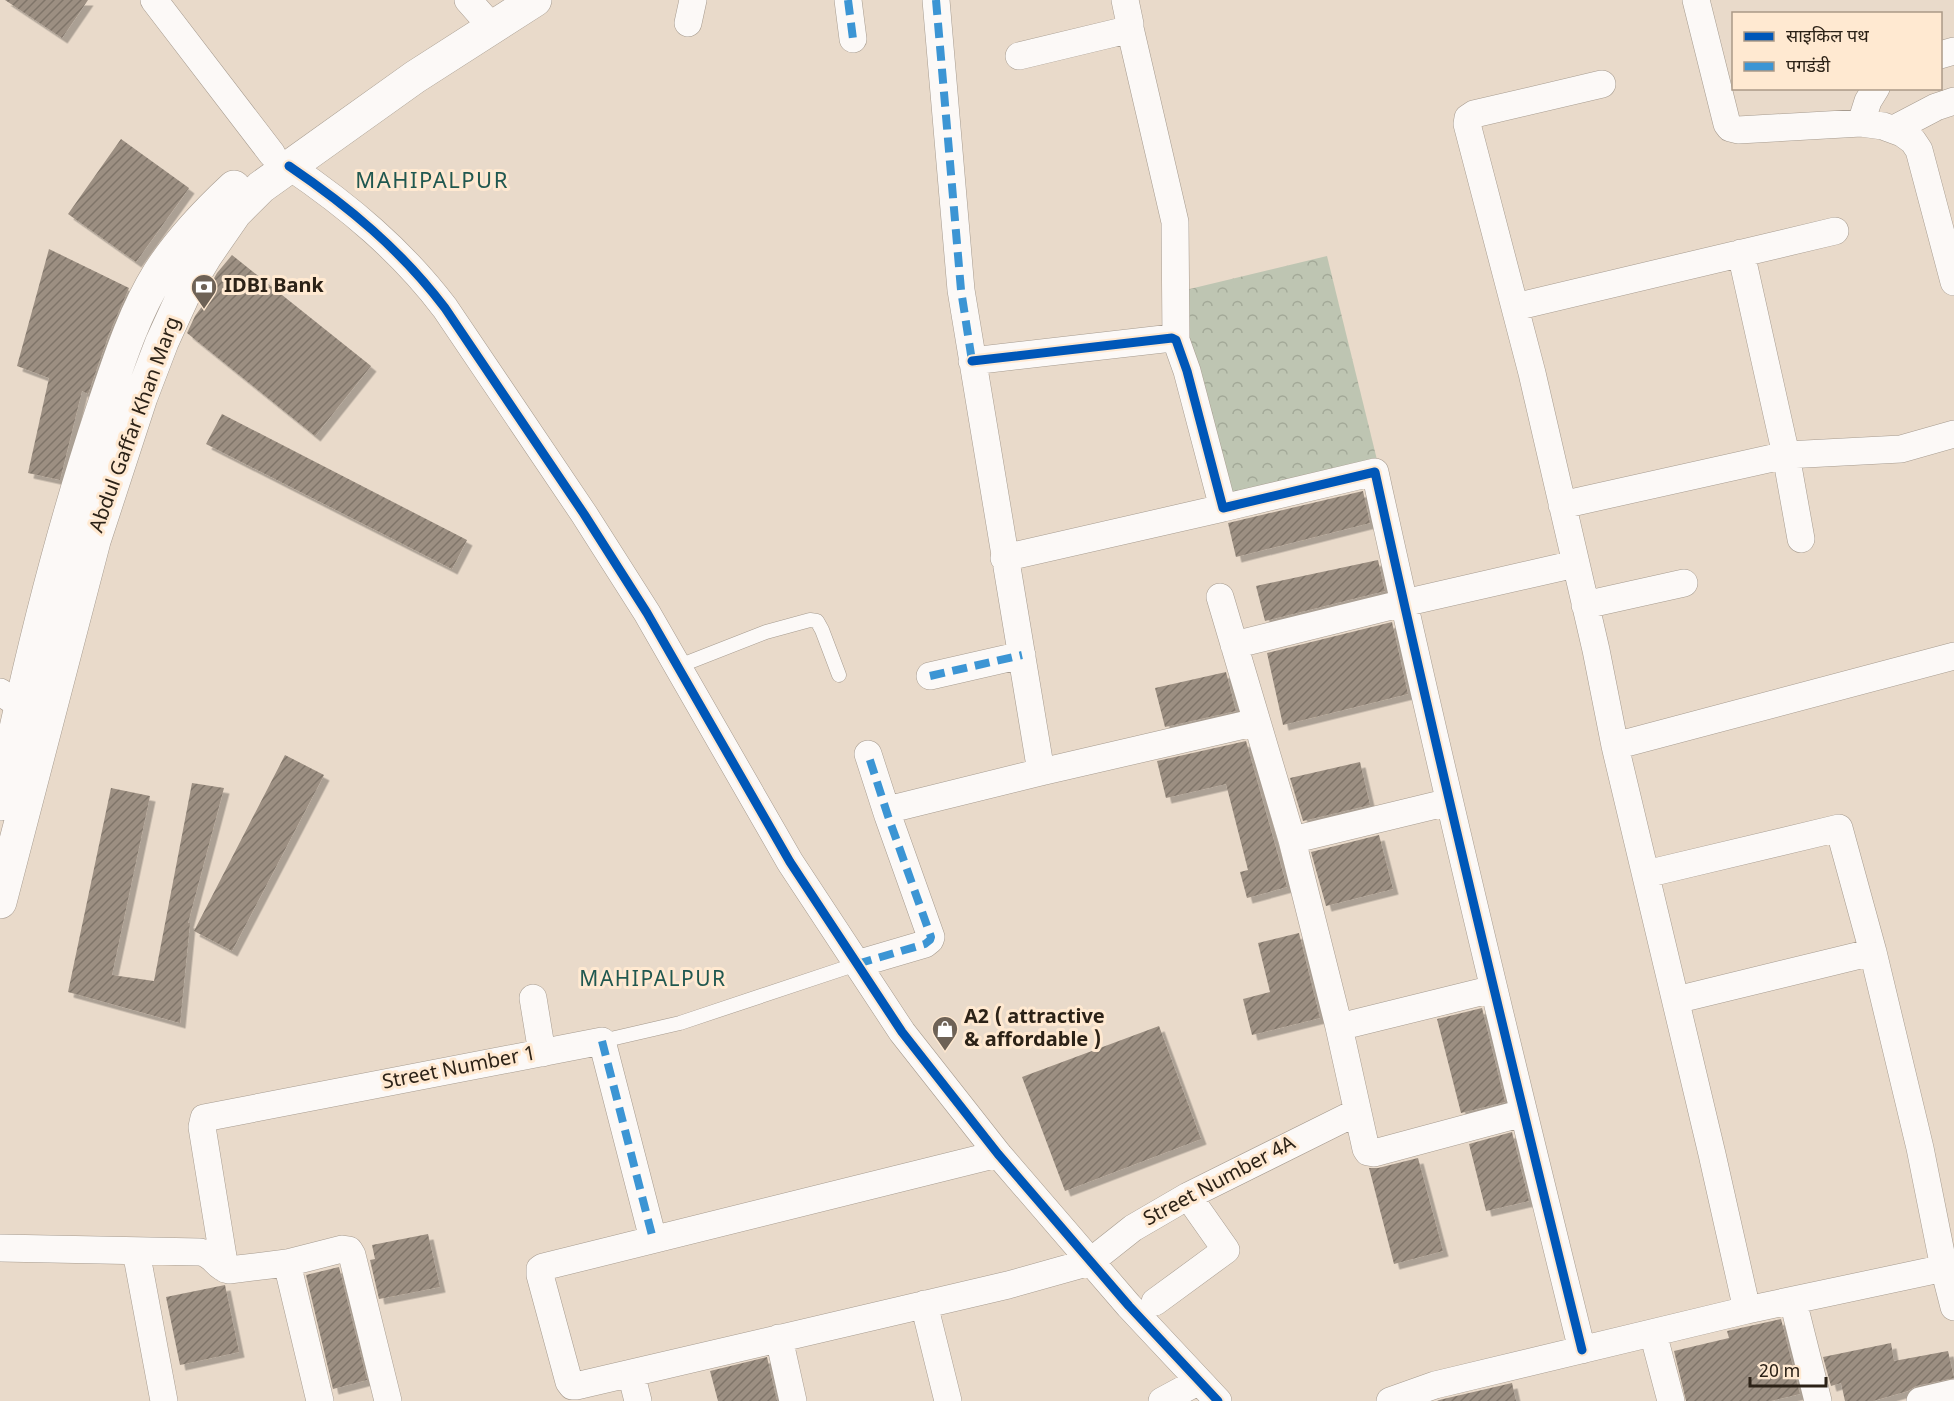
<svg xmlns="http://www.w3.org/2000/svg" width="1954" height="1401" font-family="Georgia,'Noto Sans Devanagari',serif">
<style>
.park{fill:url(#park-crowns)}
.building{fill:url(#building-hatch);filter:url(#shadow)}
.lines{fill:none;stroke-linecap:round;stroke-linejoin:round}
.service-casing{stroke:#a69b8f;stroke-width:15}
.minor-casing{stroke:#a69b8f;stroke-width:28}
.primary-casing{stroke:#a69b8f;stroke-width:34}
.service{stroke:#fcf9f7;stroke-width:14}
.minor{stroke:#fcf9f7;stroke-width:27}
.primary{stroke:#fcf9f7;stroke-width:33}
.quiet{stroke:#3c95d4;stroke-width:8;stroke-dasharray:15 8;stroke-linecap:butt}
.cycleway-casing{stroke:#ffe9d1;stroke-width:13}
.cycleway{stroke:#0057b8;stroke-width:9}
.labels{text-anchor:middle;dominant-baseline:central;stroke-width:6;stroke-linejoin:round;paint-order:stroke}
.poi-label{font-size:20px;font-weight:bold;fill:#2c2217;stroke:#ffe9d1;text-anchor:start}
.street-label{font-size:20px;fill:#2c2217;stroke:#ffe9d1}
.neighbourhood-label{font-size:21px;letter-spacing:1.5px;fill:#215850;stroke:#ffe9d1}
.quarter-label{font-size:22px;letter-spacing:1.5px;fill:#215850;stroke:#ffe9d1}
</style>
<defs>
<pattern id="park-crowns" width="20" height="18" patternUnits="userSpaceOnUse" patternTransform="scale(1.5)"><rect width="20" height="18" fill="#bec5b2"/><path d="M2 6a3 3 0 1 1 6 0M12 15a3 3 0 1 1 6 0" fill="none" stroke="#a3a998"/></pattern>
<pattern id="building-hatch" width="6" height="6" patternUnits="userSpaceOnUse" patternTransform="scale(1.5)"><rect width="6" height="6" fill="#9c8f82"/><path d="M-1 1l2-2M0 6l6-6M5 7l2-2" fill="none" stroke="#7f7469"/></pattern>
<filter id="shadow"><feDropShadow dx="5.5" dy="5.5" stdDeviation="0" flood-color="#0004"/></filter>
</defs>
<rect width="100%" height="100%" fill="#e9daca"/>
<path class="park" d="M1327,256L1379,468L1223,507L1173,293Z"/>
<path class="building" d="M5,0H88L62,38Z
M121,139L189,188L136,262L68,214Z
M49,249L129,288L109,334L88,394L82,391L60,480L28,473L49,378L17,366Z
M232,255L371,366L315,436L187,333L195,316L203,305L201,303L205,294L217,273Z
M222,414L467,540L452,569L206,444Z
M1363,491L1370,523L1236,557L1228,523Z
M1378,560L1385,591L1265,621L1256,586Z
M1392,622L1408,694L1283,725L1267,653Z
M1226,672L1236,711L1165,727L1155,688Z
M1246,741L1287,887L1247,898L1240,872L1248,870L1226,784L1166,798L1157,761Z
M285,755L324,775L232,951L194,931Z
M1360,762L1370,805L1303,821L1290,778Z
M192,783L224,788L188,923H190L180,1023L68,992L111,788L150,796L112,975L154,981Z
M1379,835L1393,889L1326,906L1311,852Z
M1299,933L1320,1018L1252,1035L1243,999L1270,992L1258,943Z
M1482,1008L1505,1102L1461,1113L1437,1019Z
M1159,1026L1201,1139L1065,1191L1022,1077Z
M1512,1132L1529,1201L1486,1211L1469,1144Z
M1418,1158L1443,1251L1394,1264L1369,1168H1378Z
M428,1234L440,1287L379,1299L370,1260L375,1259L372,1245Z
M339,1267L367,1380L333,1389L306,1275Z
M225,1285L239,1352L180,1365L166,1297Z
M1781,1319L1800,1394L1771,1401H1686L1674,1351L1729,1338L1727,1331Z
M1891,1343L1894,1361L1948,1351L1954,1378L1916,1386L1908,1391L1873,1401H1845L1841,1383L1831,1386L1823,1357Z
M767,1357L777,1401H718L710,1371Z
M1512,1383L1516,1401H1437L1439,1400Z"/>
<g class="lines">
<g class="service-casing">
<path id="service" d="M679,666L766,632L810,620L817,621L822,630L839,675
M602,1041L680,1023L857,964"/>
</g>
<g class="minor-casing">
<path id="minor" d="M154,0L272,154
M468,0L483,17
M848,0L853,39
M936,0L961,290L1041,772
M1696,0L1727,124L1730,128L1738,130L1861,123L1883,126L1902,133L1913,141L1919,150L1954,282
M688,23L693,0
M1130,28L1175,222L1176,340
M1940,55L1954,51
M1019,56L1127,30L1130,28V24L1125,0
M1602,84L1474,114L1468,118L1467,124L1532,373L1596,650L1615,746L1712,1154L1747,1310
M1861,123L1868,101L1876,88
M1894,129L1936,107L1954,101
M289,166C348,206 401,250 445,308L584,514L647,613L790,862L902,1032L998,1154L1129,1306L1218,1401
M1741,253L1786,455L1801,539
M1515,307L1835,231
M972,361L1172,338L1176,340L1187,371L1223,508L1375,472C1439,766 1510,1059 1582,1350
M1562,505L1786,455L1901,449L1954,434
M1004,558L1223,508
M1220,597L1292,840L1339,1027L1366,1149L1368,1152L1374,1153L1523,1113
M1585,605L1684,583
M1234,645L1404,603L1575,564
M930,676L1022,655
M0,692L20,705
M1615,746L1954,656
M887,810L1041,772L1257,722
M1292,840L1449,802
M1646,874L1839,828L1873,952L1920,1148L1944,1268L1954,1307
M857,964L925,944L930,940L931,937L888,816L868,754
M533,998L542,1053
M1676,1000L1873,952
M1339,1027L1493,989
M998,1154L543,1267L540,1269V1275L569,1382L572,1386H576L1008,1285L1090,1262L1133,1228L1188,1196L1357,1112
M0,1248L200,1252C216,1255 215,1267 229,1270L287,1263L342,1249L349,1250L352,1255L388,1401
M136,1251L164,1401
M287,1263L320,1401
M225,1269L202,1127L204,1118L602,1041L653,1239
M1793,1301L1818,1401
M1155,1302L1226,1250L1188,1196
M924,1304L948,1401
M1653,1333L1671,1401
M779,1338L793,1401
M631,1373L638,1401
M1162,1401L1199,1381
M1390,1401L1435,1385L1747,1310L1954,1266
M1920,1401L1954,1393"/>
</g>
<g class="primary-casing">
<path id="primary" d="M0,804C27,671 59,539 102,411C118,364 133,315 159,273C180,240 206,213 234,187
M0,902L94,541L141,397L162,342L188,285L206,255L235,213L261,187L415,77L535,0"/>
</g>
<use href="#service" class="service"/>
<use href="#minor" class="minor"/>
<use href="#primary" class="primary"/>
<path class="quiet" d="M848,0L853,39
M936,0L961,290L972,361
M930,676L1022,655
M857,964L925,944L930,940L931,937L888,816L868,754
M602,1041L653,1239"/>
<g class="cycleway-casing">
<path id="cycleway" d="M289,166C348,206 401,250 445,308L584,514L647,613L790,862L902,1032L998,1154L1129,1306L1218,1401
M972,361L1172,338L1176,340L1187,371L1223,508L1375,472C1439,766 1510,1059 1582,1350"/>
</g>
<use href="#cycleway" class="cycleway"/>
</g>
<defs>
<g id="bank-pin" transform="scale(1.35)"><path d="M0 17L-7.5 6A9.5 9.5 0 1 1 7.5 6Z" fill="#6e6256" stroke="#ffe9d1"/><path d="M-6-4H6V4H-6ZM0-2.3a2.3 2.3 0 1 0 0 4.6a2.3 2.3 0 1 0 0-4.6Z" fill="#fff"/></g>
<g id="shop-pin" transform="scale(1.35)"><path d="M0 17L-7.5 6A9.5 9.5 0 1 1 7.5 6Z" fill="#6e6256" stroke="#ffe9d1"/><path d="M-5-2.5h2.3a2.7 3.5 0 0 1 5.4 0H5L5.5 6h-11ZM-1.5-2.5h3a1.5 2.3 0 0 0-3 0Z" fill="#fff"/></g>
</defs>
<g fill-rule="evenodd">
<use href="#bank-pin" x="204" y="287"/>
<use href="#shop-pin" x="945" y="1029"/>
</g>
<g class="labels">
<g class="poi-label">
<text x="224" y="287">IDBI Bank</text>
<text x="964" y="1018">A2 ( attractive<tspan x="964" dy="23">&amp; affordable )</tspan></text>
</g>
<g class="street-label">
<text transform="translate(136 425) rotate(-70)">Abdul Gaffar Khan Marg</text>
<text transform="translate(459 1069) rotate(-11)">Street Number 1</text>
<text transform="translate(1220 1182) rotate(-28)">Street Number 4A</text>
</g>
<g class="neighbourhood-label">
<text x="653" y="981">MAHIPALPUR</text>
</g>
<g class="quarter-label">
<text x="432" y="182">MAHIPALPUR</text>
</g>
</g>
<rect x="1732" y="12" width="210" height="78" fill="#ffe9d1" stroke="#ab9987" stroke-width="1.5"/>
<rect x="1744" y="32" width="30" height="9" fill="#0057b8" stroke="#ab9987" stroke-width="1.5"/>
<text x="1786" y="42" font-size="18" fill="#2c2217">साइकिल पथ</text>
<rect x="1744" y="62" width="30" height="9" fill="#3c95d4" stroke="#ab9987" stroke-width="1.5"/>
<text x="1786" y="72" font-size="18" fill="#2c2217">पगडंडी</text>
<path d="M1750 1377v9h76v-9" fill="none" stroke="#2c2217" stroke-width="3"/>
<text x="1759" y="1377" font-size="18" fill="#2c2217" stroke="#ffe9d1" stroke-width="4.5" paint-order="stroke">20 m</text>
</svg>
